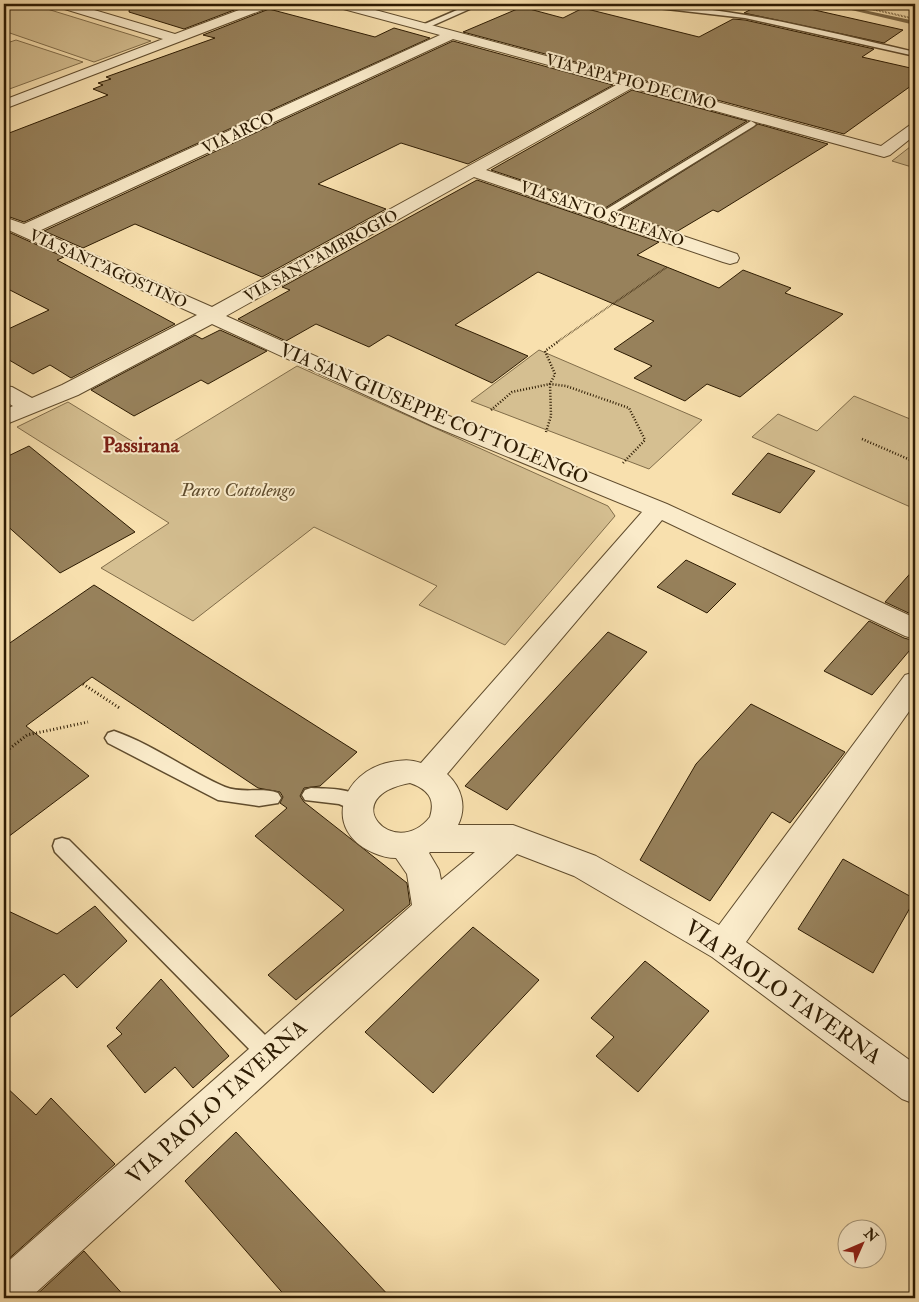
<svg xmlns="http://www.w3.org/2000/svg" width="919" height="1302" font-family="'IM FELL Double Pica',serif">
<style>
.green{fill:#d5bf91;stroke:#816d4a}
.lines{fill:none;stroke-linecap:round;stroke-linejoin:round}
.stream{fill:#7d6946;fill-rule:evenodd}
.building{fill:#97815b;stroke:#2d1b02}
.lane-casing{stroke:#604c2d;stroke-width:3}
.street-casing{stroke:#604c2d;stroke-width:2}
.path-far2{stroke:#2d1b02;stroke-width:2;stroke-dasharray:0.5 1;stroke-linecap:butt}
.path-far1{stroke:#2d1b02;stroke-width:2.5;stroke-dasharray:1 2;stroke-linecap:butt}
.path{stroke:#2d1b02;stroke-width:3;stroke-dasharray:1 2.5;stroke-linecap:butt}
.lane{fill:#faebca;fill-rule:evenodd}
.street{fill:#faebca;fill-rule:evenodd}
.labels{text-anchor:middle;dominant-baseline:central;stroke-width:4;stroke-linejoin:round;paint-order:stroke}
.far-street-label{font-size:16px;fill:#2d1b02;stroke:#faebca}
.street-label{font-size:19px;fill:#2d1b02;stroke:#faebca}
.park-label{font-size:19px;font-style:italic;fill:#5f4c2d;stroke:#faebca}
.quarter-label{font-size:21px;font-weight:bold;fill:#7a1f14;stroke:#faebca}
.near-street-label{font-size:22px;fill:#2d1b02;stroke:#faebca}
</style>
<rect width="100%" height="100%" fill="#f8e0ae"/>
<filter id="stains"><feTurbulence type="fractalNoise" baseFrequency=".004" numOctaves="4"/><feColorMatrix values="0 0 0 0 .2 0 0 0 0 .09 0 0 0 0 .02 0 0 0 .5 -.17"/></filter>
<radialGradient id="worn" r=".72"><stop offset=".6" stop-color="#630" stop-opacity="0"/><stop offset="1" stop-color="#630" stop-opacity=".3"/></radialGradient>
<path class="green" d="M4,4H31L151,41L94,62L4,31Z
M16,40L83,62L4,91V44Z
M915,143V168L892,161Z
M539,350L702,420L649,469L471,401Z
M297,366L608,506L615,516L505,645L419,605L437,586L314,527L193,621L101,568L169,523L17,427L68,402L153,454Z
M854,396L915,421V509L752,437L778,414L817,431Z"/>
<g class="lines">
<path class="stream" d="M826,4H836L915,21V25Z"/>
</g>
<path class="building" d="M130,4H250L184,29L129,12Z
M761,4H788L903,30L884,43L744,13Z
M522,7L563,18L583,8L699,37L733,19L745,20L874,49L862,57L915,69V83L844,134L463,32Z
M269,9L375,37L394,28L430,38L24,222L4,215V135L108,95L93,89L103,85L98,83L111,79L106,77L215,38L203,35Z
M453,41L613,85L468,164L401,143L318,184L386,209L262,277L135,224L83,248L44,231Z
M632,90L747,121L605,208L491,170Z
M758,124L828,144L718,212L713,210L676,232L618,212Z
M477,180L659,242L637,255L719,288L743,270L791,288L785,293L843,314L740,397L707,384L685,401L634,378L652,366L614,349L654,321L538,272L455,325L528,356L492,383L388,335L369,347L316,324L286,341L238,319L290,290L282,287Z
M4,230L64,257L57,260L175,324L71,378L50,365L33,374L4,357V331L49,310L4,287Z
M220,330L267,351L208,384L201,380L134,416L91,390L195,335L202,339Z
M29,446L135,532L60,573L4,523V458Z
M768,453L815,471L780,513L732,494Z
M686,560L736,584L707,613L657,587Z
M915,568V616L885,602Z
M94,585L357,752L320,786L304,788L300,796L304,802L407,883L410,904L296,1000L268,975L344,910L255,836L287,808L280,803L283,797L280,792L258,788L92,677L26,726L89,776L4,840V647Z
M869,621L904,638L915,641V644L872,695L824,671Z
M608,632L647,652L507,810L465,786Z
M751,704L845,752L790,823L772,812L710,901L640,860L696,764Z
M843,859L915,899L873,973L798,929Z
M95,906L127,941L77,988L64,974L4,1022V909L57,934Z
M473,927L539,980L433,1093L365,1032Z
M645,961L709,1011L638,1092L596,1056L614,1037L591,1018Z
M161,979L229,1056L193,1088L175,1067L145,1093L107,1046L122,1034L116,1028Z
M4,1085L36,1115L51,1098L115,1164L4,1263Z
M236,1132L391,1298H287L185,1181Z
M84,1251L126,1298H33Z"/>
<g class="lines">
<g class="lane-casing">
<path id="lane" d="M471,4H481L427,28L420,26Z
M610,4C708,0 820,30 915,52V56L745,18L649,7L614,6Z
M751,121L756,124L754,126L606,217L602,218L597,215Z
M114,731C152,744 188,771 225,787C242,794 262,787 278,793L281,798L278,803L259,806L218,800L108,743L105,738L108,733Z
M311,788C328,789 358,787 367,805L364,810L358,812L339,804L305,800L302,795L305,790Z
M62,838L69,840L278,1048L281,1055L278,1062L270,1065L262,1062L55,852L53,846L55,840Z"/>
</g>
<g class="street-casing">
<path id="street" d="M56,4H74L175,34L255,4H272L270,7L4,109V100L163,39L58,7Z
M334,4H353L881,146L910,125L915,123V135L890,155L884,157L632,88L486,170L737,254L739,258L737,262L730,264L723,262L474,177L226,316L449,416L667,504L915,618V639L905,636L662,520L447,774C462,788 467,807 458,825H513L596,856L719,925L905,675L915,672V703L746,942L915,1064V1104L902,1099L712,957L574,876L517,854L30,1298H4V1265L412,905L407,874L396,858C388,858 381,856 374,853C321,831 341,771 391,762C403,760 410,759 421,763L642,512L433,426L212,324L78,395L4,425V410L13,406L4,401V386L12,387L32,398L62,385L197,315L4,228V217L24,224L440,35L336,7ZM453,39L618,84L212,307L39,231ZM410,783C427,789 436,798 430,817C394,862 334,797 410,783ZM430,852H475L441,880L439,870L429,853Z"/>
</g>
<path class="path-far2" d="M850,4L915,19
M557,342L667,267"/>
<path class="path-far1" d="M491,410L512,392L550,384L566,386L629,408L645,440L623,463
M546,432L551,416L550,384L555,374L545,351L559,341
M862,439L915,462"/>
<path class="path" d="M83,684L121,709
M4,753L27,735L88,722"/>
<use href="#lane" class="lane"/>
<use href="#street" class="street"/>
</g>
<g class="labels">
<g class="far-street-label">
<text transform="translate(631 82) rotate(15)">VIA PAPA PIO DECIMO</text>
<text transform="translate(238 133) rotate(-25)">VIA ARCO</text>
<text transform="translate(602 214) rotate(19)">VIA SANTO STEFANO</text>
<text transform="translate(321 256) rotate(-29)">VIA SANT'AMBROGIO</text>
<text transform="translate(108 269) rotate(24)">VIA SANT'AGOSTINO</text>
</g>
<g class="street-label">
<text transform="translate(434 414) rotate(23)">VIA SAN GIUSEPPE COTTOLENGO</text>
</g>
<g class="park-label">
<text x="238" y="490">Parco Cottolengo</text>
</g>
<g class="quarter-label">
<text x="141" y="445">Passirana</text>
</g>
<g class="near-street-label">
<text transform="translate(783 992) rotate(35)">VIA PAOLO TAVERNA</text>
<text transform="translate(217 1102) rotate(-42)">VIA PAOLO TAVERNA</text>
</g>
</g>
<rect width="919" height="1302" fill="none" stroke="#f8e0ae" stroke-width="20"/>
<rect x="5" y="5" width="909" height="1292" fill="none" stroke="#2d1b02" stroke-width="2.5"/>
<rect x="10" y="10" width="899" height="1282" fill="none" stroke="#2d1b02"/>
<g transform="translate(862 1244) rotate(45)"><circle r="24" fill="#faebca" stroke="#a8987a"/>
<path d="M0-4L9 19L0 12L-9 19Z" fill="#8f2418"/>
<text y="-8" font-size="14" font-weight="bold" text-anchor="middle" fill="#2d1b02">N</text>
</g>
<rect width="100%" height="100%" filter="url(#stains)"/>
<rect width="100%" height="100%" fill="url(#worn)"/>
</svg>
